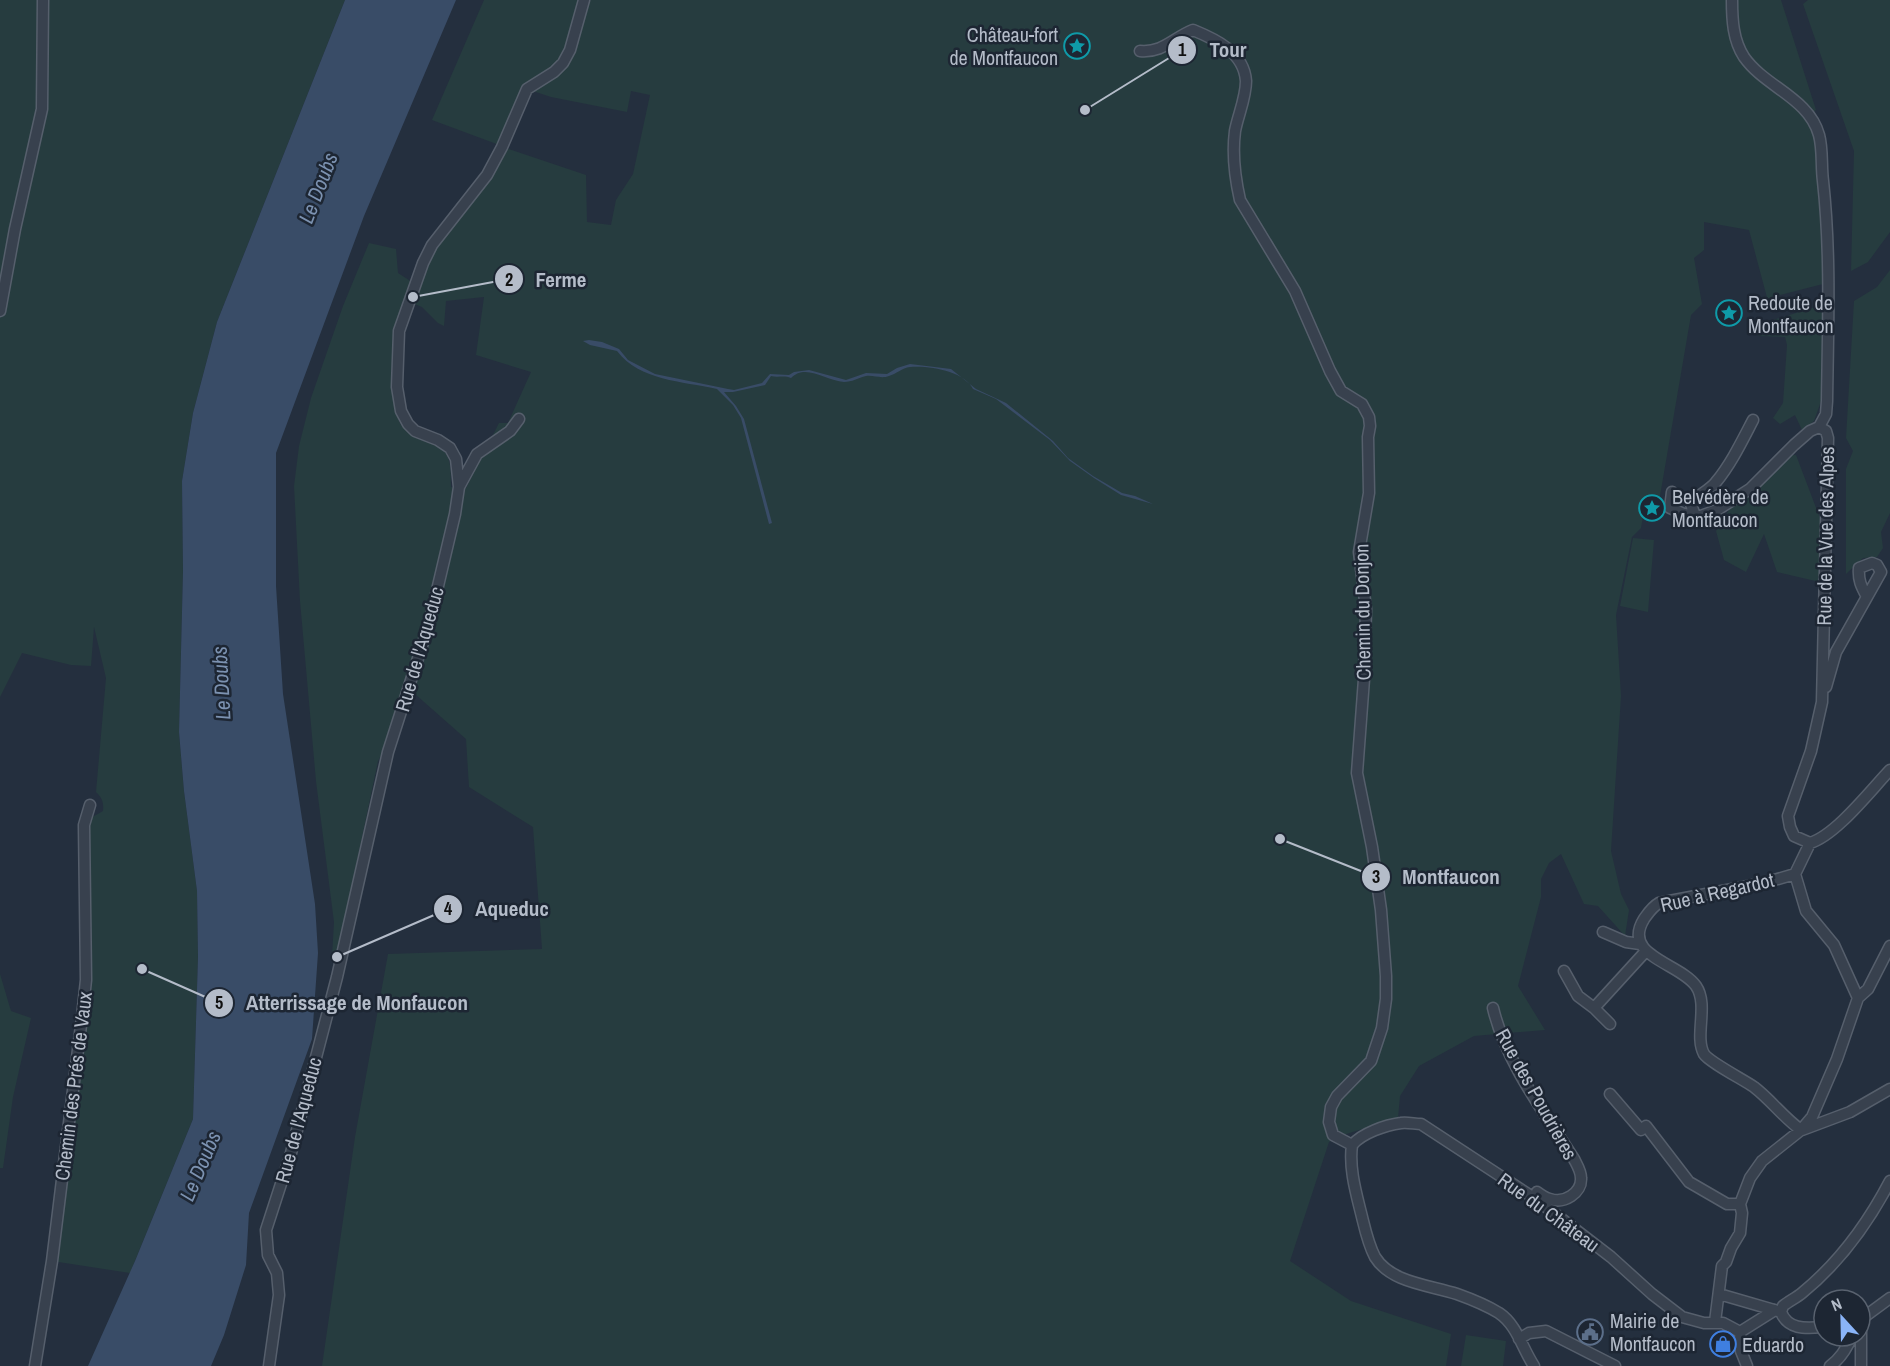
<svg xmlns="http://www.w3.org/2000/svg" width="1890" height="1366" font-family="'Archivo Narrow',sans-serif">
<style>
.green{fill:#263c3f;fill-rule:evenodd}
.water{fill:#394c67}
.lines{fill:none;stroke-linecap:round;stroke-linejoin:round}
.minor-casing{stroke:#565f6c;stroke-width:13}
.minor{stroke:#38414e;stroke-width:10}
.labels{text-anchor:middle;dominant-baseline:central;stroke-width:5;stroke-linejoin:round;paint-order:stroke}
.poi-label{font-size:20px;fill:#b4bcc9;stroke:#1d2633;text-anchor:start}
.street-label{font-size:20px;fill:#b4bcc9;stroke:#1d2633}
.water-label{font-size:21px;font-style:italic;fill:#7c92b1;stroke:#1d2633}
.leader{fill:none;stroke:#b4bcc9;stroke-width:2}
.callout-dot{fill:#b4bcc9;stroke:#1d2633;stroke-width:2}
.mark-label{font-size:18px;text-anchor:middle;font-weight:bold;fill:#111}
.callout-label{font-size:21px;text-anchor:middle;font-weight:bold;fill:#b4bcc9;stroke:#1d2633;stroke-width:5;stroke-linejoin:round;paint-order:stroke}
</style>
<rect width="100%" height="100%" fill="#242f3e"/>
<path class="green" d="M0,0H345L217,322L193,413L182,481L183,571L179,733L184,791L197,891L198,957L193,1119L130,1273L52,1261L86,980L89,819L103,811C104,802 102,798 96,792L106,678L94,627L91,666L71,665L22,653L0,697Z
M484,0H1781L1816,110L1807,117L1815,137L1823,229V284L1780,295L1778,302L1769,305L1749,230L1704,222V250L1694,258L1702,304L1691,315L1660,496L1645,505L1641,528L1632,537L1616,615L1621,696L1611,851L1621,894L1629,910L1625,936L1598,906L1584,904L1561,854L1549,863L1541,879V897L1518,986L1545,1030L1474,1036L1419,1066L1400,1096L1398,1118L1343,1135L1329,1142L1290,1261L1351,1301L1451,1334L1446,1366H322L355,1137L388,954L542,949L533,827L469,787L466,739L415,694L378,761L337,957L332,956L334,922L316,781L300,601L294,486L299,446L311,398L343,306L369,243L396,249L398,273L415,284L423,263L502,146L432,120ZM527,89L551,97L627,112L631,91L650,95L633,174L616,200L611,225L587,222L586,175L503,147ZM484,297L476,355L531,372L508,423H499L466,488L451,487C451,459 451,449 422,438C414,435 407,432 402,426C398,422 398,414 396,409C386,369 395,339 407,301L422,307L438,323L444,326L446,301Z
M1808,0H1890V232L1868,262L1851,271L1854,151L1803,4Z
M1890,270V513L1881,532L1883,548L1877,557L1863,558L1846,574V469L1853,451L1846,438L1854,301L1877,287Z
M1825,304V390L1814,421L1802,430L1795,415L1780,424L1773,418L1783,403L1787,345L1785,337L1758,336L1760,324Z
M1796,455L1826,534L1824,583L1777,572L1764,534L1746,572L1724,560L1716,531L1736,499L1783,456Z
M1633,538L1654,540L1648,612L1620,606Z
M0,974L11,1011L31,1018L13,1097L3,1168H0Z
M1466,1335L1506,1341L1503,1366H1461Z"/>
<path class="water" d="M345,0H456L364,216L276,453V586L283,694L315,904L318,953L312,1039L249,1213L246,1265L224,1335L211,1366H88L135,1261L193,1119L198,957L197,891L184,791L179,732L183,571L182,481L193,413L217,322Z
M589,340L602,342L619,349L628,360L655,374L728,389L734,390L762,383L770,374L789,375L794,372L809,370L846,380L866,373L887,374L897,368L910,364L951,369L976,389L1006,403L1053,441L1068,458L1093,476L1122,493L1135,496L1153,504L1121,495L1094,478L1070,461L1050,440L996,399L973,389C965,371 928,365 910,367C902,368 896,374 889,376C881,379 874,375 866,376C858,378 852,382 844,382C826,381 806,363 791,378C784,375 778,378 771,376L765,385L733,392H724L736,406L744,419L772,523L769,524L741,418L733,405L717,389C682,381 640,381 617,351L590,345L583,341Z"/>
<g class="lines">
<g class="minor-casing">
<path id="minor" d="M1732,0C1732,20 1733,40 1744,57C1765,87 1809,98 1819,135C1823,149 1821,167 1823,181C1831,254 1828,327 1827,401L1826,414L1819,427
M1140,51C1163,53 1173,38 1193,30C1215,39 1244,52 1246,81C1246,98 1238,115 1235,131C1232,154 1235,178 1240,200L1295,291L1330,371L1341,391L1362,404L1369,417L1370,426L1368,437L1369,493L1359,552L1366,609L1364,679L1357,773L1372,847L1381,910L1386,976V999L1382,1028L1371,1061L1337,1096L1331,1107L1329,1122L1333,1135L1352,1145
M0,311L15,229L42,109L43,0
M1819,427L1826,431L1828,438L1822,702L1811,751L1788,816L1790,827L1794,836L1810,843C1836,835 1870,791 1890,770
M459,487L477,454L510,431L519,419
M1672,492L1670,508L1684,514L1698,517L1717,510L1750,489L1794,445L1810,431L1819,427
M1698,517L1694,513L1691,504C1697,495 1709,491 1716,482C1731,464 1742,441 1753,420
M1826,687L1836,652L1881,572L1877,565L1872,563L1859,568C1858,580 1861,586 1867,597
M1795,874L1764,883L1659,903C1652,907 1649,912 1644,919C1621,956 1680,963 1696,986C1709,1005 1694,1036 1704,1054C1709,1062 1744,1080 1754,1087C1771,1100 1784,1118 1801,1130
M1603,932L1626,942L1640,944
M1564,971L1578,996L1594,1008L1646,951
M1858,998L1868,989L1890,946
M1493,1008C1506,1063 1544,1112 1574,1159C1577,1165 1581,1171 1581,1178C1582,1193 1564,1204 1550,1199C1545,1198 1541,1195 1537,1192
M1594,1008L1610,1024
M1610,1094L1641,1130L1646,1126L1689,1182L1727,1204H1740
M1802,1130L1850,1112L1890,1089
M1352,1145C1362,1133 1386,1125 1401,1123C1407,1122 1415,1124 1421,1124L1537,1200L1611,1257L1652,1294L1682,1317L1704,1323H1723L1740,1332
M1352,1145C1349,1166 1355,1189 1360,1209C1364,1224 1367,1242 1375,1257C1391,1283 1430,1285 1457,1294C1471,1299 1486,1305 1499,1313C1517,1325 1522,1348 1534,1366
M1719,1294L1781,1312
M1781,1312L1783,1306C1789,1301 1796,1298 1802,1293C1840,1262 1868,1223 1890,1181
M1781,1312C1788,1331 1808,1328 1824,1327
M1860,1320L1890,1298
M1861,1320V1366
M1715,1322L1722,1266L1726,1262L1731,1248L1740,1233L1742,1213L1740,1204L1750,1178L1762,1161L1801,1130L1812,1117L1837,1059L1858,998L1834,945L1806,911L1795,874L1810,843
M1740,1332L1775,1310
M1740,1332L1741,1351L1747,1366
M1519,1339L1529,1333L1546,1331L1615,1366
M35,1366L52,1261L82,1017L86,980L84,825L90,805
M269,1366L279,1295L277,1273L268,1255L266,1230L291,1153L337,977L388,752L429,624L455,514L459,487L456,459L450,448L438,440L415,431L408,424L401,411L397,387L399,331L423,263L432,245L487,175L502,147L527,89L554,72L563,63L570,50L584,0
M1830,1366C1840,1359 1847,1348 1852,1336"/>
</g>
<use href="#minor" class="minor"/>
</g>
<defs>
<g id="sight-ring" transform="scale(1.35)"><circle r="9.5" fill="#1d2633" stroke="#0f9aa8" stroke-width="1.5"/><path d="M0-6L1.8-2.2L6-1.7L2.9 1.2L3.7 5.4L0 3.3L-3.7 5.4L-2.9 1.2L-6-1.7L-1.8-2.2Z" fill="#0f9aa8"/></g>
<g id="civic-ring" transform="scale(1.35)"><circle r="9.5" fill="#1d2633" stroke="#5c6f8a" stroke-width="1.5"/><path d="M-.6-6.5H3V-4.5H.6V-3L4-1V1h2V6H-6V1h2V-1L-.6-3ZM-1.2 2.5V6h2.4V2.5Z" fill="#5c6f8a"/></g>
<g id="shop-ring" transform="scale(1.35)"><circle r="9.5" fill="#1d2633" stroke="#3f7fe0" stroke-width="1.5"/><path d="M-5-2.5h2.3a2.7 3.5 0 0 1 5.4 0H5L5.5 6h-11ZM-1.5-2.5h3a1.5 2.3 0 0 0-3 0Z" fill="#3f7fe0"/></g>
</defs>
<g fill-rule="evenodd">
<use href="#sight-ring" x="1077" y="46"/>
<use href="#sight-ring" x="1729" y="313"/>
<use href="#sight-ring" x="1652" y="508"/>
<use href="#civic-ring" x="1590" y="1332"/>
<use href="#shop-ring" x="1723" y="1344"/>
</g>
<g class="labels">
<g class="poi-label">
<text x="1058" y="34" text-anchor="end">Château-fort<tspan x="1058" dy="23">de Montfaucon</tspan></text>
<text x="1748" y="302">Redoute de<tspan x="1748" dy="23">Montfaucon</tspan></text>
<text x="1672" y="496">Belvédère de<tspan x="1672" dy="23">Montfaucon</tspan></text>
<text x="1610" y="1320">Mairie de<tspan x="1610" dy="23">Montfaucon</tspan></text>
<text x="1742" y="1344">Eduardo</text>
</g>
<g class="street-label">
<text transform="translate(1825 536) rotate(-89)">Rue de la Vue des Alpes</text>
<text transform="translate(1362 612) rotate(-91)">Chemin du Donjon</text>
<text transform="translate(419 649) rotate(-74)">Rue de l'Aqueduc</text>
<text transform="translate(1717 892) rotate(-13)">Rue à Regardot</text>
<text transform="translate(73 1086) rotate(-83)">Chemin des Prés de Vaux</text>
<text transform="translate(1537 1094) rotate(61)">Rue des Poudrières</text>
<text transform="translate(298 1120) rotate(-75)">Rue de l'Aqueduc</text>
<text transform="translate(1549 1212) rotate(36)">Rue du Château</text>
</g>
<g class="water-label">
<text transform="translate(318 188) rotate(-69)">Le Doubs</text>
<text transform="translate(221 683) rotate(-93)">Le Doubs</text>
<text transform="translate(200 1166) rotate(-67)">Le Doubs</text>
</g>
</g>
<path class="leader" d="M1085 110L1182 50M413 297L509 279M1280 839L1376 877M337 957L448 909M142 969L219 1003"/>
<g class="callout-dot">
<circle cx="1085" cy="110" r="6"/>
<circle cx="413" cy="297" r="6"/>
<circle cx="1280" cy="839" r="6"/>
<circle cx="337" cy="957" r="6"/>
<circle cx="142" cy="969" r="6"/>
<circle cx="1182" cy="50" r="15"/>
<circle cx="509" cy="279" r="15"/>
<circle cx="1376" cy="877" r="15"/>
<circle cx="448" cy="909" r="15"/>
<circle cx="219" cy="1003" r="15"/>
</g>
<g class="mark-label">
<text x="1182" y="56">1</text>
<text x="509" y="286">2</text>
<text x="1376" y="883">3</text>
<text x="448" y="915">4</text>
<text x="219" y="1009">5</text>
</g>
<g class="callout-label">
<text x="1228" y="57">Tour</text>
<text x="561" y="287">Ferme</text>
<text x="1451" y="884">Montfaucon</text>
<text x="512" y="916">Aqueduc</text>
<text x="357" y="1010">Atterrissage de Monfaucon</text>
</g>
<g transform="translate(1842 1318) rotate(338)"><circle r="28" fill="#1d2633" stroke="#59626f" stroke-width="1.5"/>
<path d="M0-4.5L10 22L0 15L-10 22Z" fill="#8ab4f8"/>
<text y="-9" font-size="16" font-weight="bold" text-anchor="middle" fill="#b4bcc9">N</text>
</g>
</svg>
